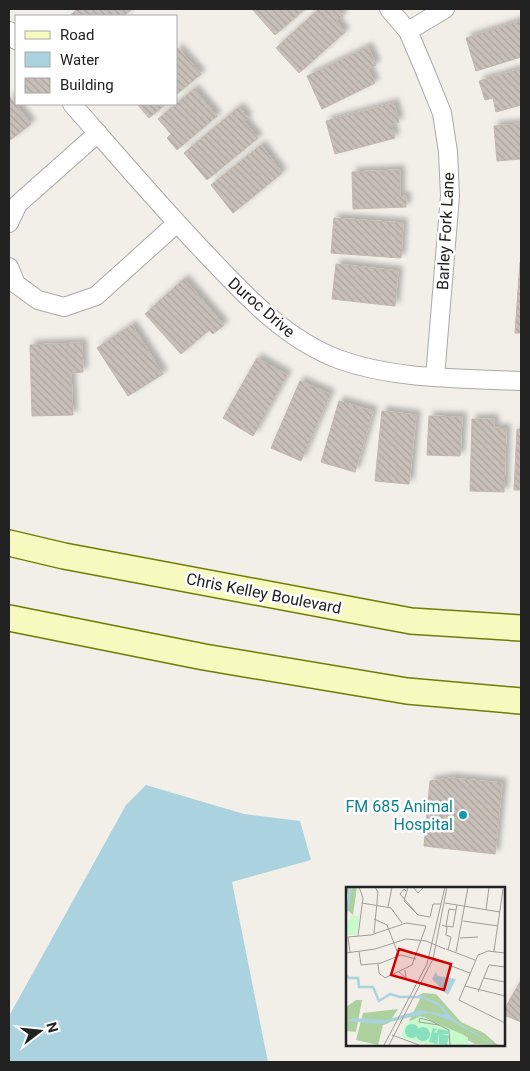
<svg xmlns="http://www.w3.org/2000/svg" width="530" height="1071" font-family="Roboto,sans-serif">
	<style>
		.water { fill: #aad3df }
		.building { fill: url(#building-back-hatch); stroke: #c4b6ab; filter: url(#shadow) }
		.lines { fill: none; stroke-linecap: round; stroke-linejoin: round }
		.minor-casing { stroke: #a9a9a9; stroke-width: 20 }
		.secondary-casing { stroke: #707d05; stroke-width: 28 }
		.minor { stroke: #fff; stroke-width: 18 }
		.secondary { stroke: #f7fabf; stroke-width: 25 }
		.culture-dot { fill: #0f9aa8; stroke: #fff; stroke-width: 2 }
		.labels { text-anchor: middle; stroke-width: 5; stroke-linejoin: round; paint-order: stroke }
		.street-label { font-size: 16px; fill: #222; stroke: #fff }
		.culture-label { font-size: 16px; fill: #0d838f; stroke: #fff; text-anchor: end }
		.inset-river { fill: none; stroke: #aad3df; stroke-width: 2.5 }
		.inset-road { fill: none; stroke: #9f9d99; stroke-width: 1 }
		.view { fill: #d40000; fill-opacity: 0.15; stroke: #d40000; stroke-width: 2.5 }
		.inset-edge { fill: none; stroke: #222; stroke-width: 2.5 }
	</style>
	<defs>
		<pattern id="building-back-hatch" width="6" height="6" patternUnits="userSpaceOnUse" patternTransform="scale(1.25)"><rect width="6" height="6" fill="#c7bfb8"/><path d="M-1 5l2 2M0 0l6 6M5-1l2 2" fill="none" stroke="#aba49e"/></pattern>
		<filter id="shadow"><feDropShadow dx="4.5" dy="-4.5" stdDeviation="2.5" flood-color="#0004"/></filter>
	</defs>
	<rect width="100%" height="100%" fill="#f2efe9"/>
	<!-- water -->
	<polygon class="water" points="146,785 244,814 300,821 311,860 232,882 268,1062 9,1062 9,1016 126,805"/>
	<!-- building -->
	<g class="building">
		<polygon points="78,9 132,9 124,16 69,16"/>
		<polygon points="252,9 305,9 275,35"/>
		<polygon points="319,9 337,9 343,16 336,21 345,32 299,73 276,48"/>
		<polygon points="521,21 521,57 476,71 466,38"/>
		<polygon points="368,47 376,65 368,69 375,83 322,109 307,76"/>
		<polygon points="178,48 201,74 176,95 176,50"/>
		<polygon points="521,69 521,105 496,112 493,98 485,100 479,81"/>
		<polygon points="194,89 217,116 177,150 167,138 171,134 158,119"/>
		<polygon points="9,96 31,124 9,141"/>
		<polygon points="394,103 399,122 391,124 395,138 335,154 326,121"/>
		<polygon points="137,104 166,104 149,118"/>
		<polygon points="239,107 248,118 244,121 258,138 207,180 184,153"/>
		<polygon points="521,124 521,159 497,161 494,126"/>
		<polygon points="261,145 282,173 233,213 211,185"/>
		<polygon points="400,170 400,197 406,196 406,207 353,209 352,172"/>
		<polygon points="334,218 403,223 401,258 331,253"/>
		<polygon points="520,262 521,262 521,333 515,333"/>
		<polygon points="336,264 398,271 395,306 332,299"/>
		<polygon points="184,279 224,325 213,334 209,330 181,354 145,314"/>
		<polygon points="132,325 163,374 128,396 97,348"/>
		<polygon points="82,343 83,372 71,373 73,415 32,416 30,345"/>
		<polygon points="257,358 287,375 253,436 223,418"/>
		<polygon points="300,381 330,394 301,461 271,448"/>
		<polygon points="339,401 373,411 355,472 321,462"/>
		<polygon points="382,411 416,415 409,484 375,481"/>
		<polygon points="429,416 462,417 460,456 427,455"/>
		<polygon points="472,419 494,419 494,428 506,429 504,492 470,491"/>
		<polygon points="517,429 521,429 521,490 514,490"/>
		<polygon points="451,778 502,783 495,854 424,846 430,781"/>
		<polygon points="521,980 521,1022 504,1015 504,1010"/>
	</g>
	<g class="lines">
		<defs>
			<g id="minor">
				<polyline points="389,9 408,31 425,71 442,113 448,152 450,196 435,377"/>
				<polyline points="9,31 16,40"/>
				<polyline points="408,31 445,9"/>
				<path d="M72 104C117 155 161 207 208 256 246 296 285 339 338 359 395 380 461 378 521 381"/>
				<polyline points="9,223 18,204 98,133"/>
				<polyline points="9,267 16,284 38,300 64,307 96,296 177,223"/>
			</g>
			<g id="secondary">
				<polyline points="9,543 64,556 411,621 521,628"/>
				<polyline points="9,618 204,657 407,691 521,701"/>
			</g>
		</defs>
		<!-- minor casing -->
		<use href="#minor" class="minor-casing"/>
		<!-- secondary casing -->
		<use href="#secondary" class="secondary-casing"/>
		<!-- minor -->
		<use href="#minor" class="minor"/>
		<!-- secondary -->
		<use href="#secondary" class="secondary"/>
	</g>
	<!-- markers -->
	<circle class="culture-dot" cx="463" cy="815" r="5"/>
	<g class="labels">
		<!-- street labels -->
		<g class="street-label">
			<text transform="translate(445 231) rotate(-87)" y="6">Barley Fork Lane</text>
			<text transform="translate(262 307) rotate(41)" y="6">Duroc Drive</text>
			<text transform="translate(264 593) rotate(11)" y="6">Chris Kelley Boulevard</text>
		</g>
		<!-- culture labels -->
		<g class="culture-label">
			<text x="453" y="812">FM 685 Animal<tspan x="453" dy="18">Hospital</tspan></text>
		</g>
	</g>
	<!-- overview -->
	<g transform="translate(346 887)">
		<rect width="159" height="159" fill="#f2efe9"/>
		<path d="M0 0H11L7 28 0 22 3 12ZM77 106 90 107 115 135 138 146 152 158 129 157 78 130 63 134 74 112 71 109ZM10 113H16L10 145 0 144V120ZM52 122 43 136 37 138 32 158 10 153 17 126Z" fill="#add19e"/>
		<path d="M7 28 13 30 11 48H0V36ZM74 129 118 148 122 151V158H81L55 150 59 137Z" fill="#c8facc"/>
		<path d="M59 144a7 7 0 1 1 14 0a7 7 0 1 1-14 0ZM70 147a7 7 0 1 1 14 0a7 7 0 1 1-14 0ZM87 141 91 142 88 145 91 146 92 142 103 144 102 147H96L103 149 101 158 93 157V146L91 157 83 155Z" fill="#88e0be"/>
		<path d="M90 85 92 89 110 92 102 108 86 92ZM74 123 99 127 148 158 104 133 83 126 35 137 0 134 7 131 40 133Z" fill="#aad3df"/>
		<path class="inset-river" d="M0 27 5 0M0 88 3 91H12L13 100H27L33 114 44 107 54 110H76L94 118 105 132"/>
		<path class="inset-road" d="M62 0 58 14 72 28 84 30 87 17H95M67 0 72 6 78 0M60 4 58 2 54 7 72 28M16 16 45 21 56 36M99 16 154 25M42 20 46 0M110 23 107 40 100 39 103 22 110 23 111 18M140 23 143 0M28 32 41 38 53 69M117 34 152 39M96 38 101 40 100 48 105 50 102 63M28 46 32 5 29 0M12 49 17 11 13 0M114 51 132 50M100 62 129 73M13 64 15 78 35 76 55 68 70 72M148 64 157 2M4 65 2 50 25 48 60 36 80 39 66 78 39 91 33 86 32 77M110 65 122 0M0 66 29 62 60 52 80 54 99 62M159 66 142 64 132 68 113 113 159 136M105 79 124 86M53 85 60 91 59 83M138 91 159 95M119 99 159 109M132 105 143 78 159 80M93 138 73 135 74 131 85 134 103 143 104 158M46 148 73 158M38 158 81 77 99 0M43 158 87 72 101 0"/>
		<path class="view" d="M53 62 105 77 98 103 45 88Z"/>
		<rect width="159" height="159" class="inset-edge"/>
	</g>
	<!-- border -->
	<rect width="530" height="1071" fill="none" stroke="#222222" stroke-width="20"/>
	<!-- legend -->
	<rect x="15" y="15" width="162" height="90" fill="#ffffff" stroke="#a7a7a7"/>
	<rect x="25" y="31" width="25" height="8" fill="#f7fabf" stroke="#a7a7a7"/>
	<text x="60" y="40" font-size="15" fill="#222222">Road</text>
	<rect x="25" y="52" width="25" height="15" fill="#aad3df" stroke="#a7a7a7"/>
	<text x="60" y="65" font-size="15" fill="#222222">Water</text>
	<rect x="25" y="78" width="25" height="15" fill="url(#building-back-hatch)" stroke="#a7a7a7"/>
	<text x="60" y="90" font-size="15" fill="#222222">Building</text>
	<!-- north arrow -->
	<g transform="translate(40 1031) rotate(74)" stroke="#ffffff" stroke-width="4" paint-order="stroke">
	<path d="M0-4L9 19L0 12L-9 19Z" fill="#222222"/>
	<text y="-8" font-size="14" font-weight="bold" text-anchor="middle" fill="#222222">N</text>
	</g>
</svg>
